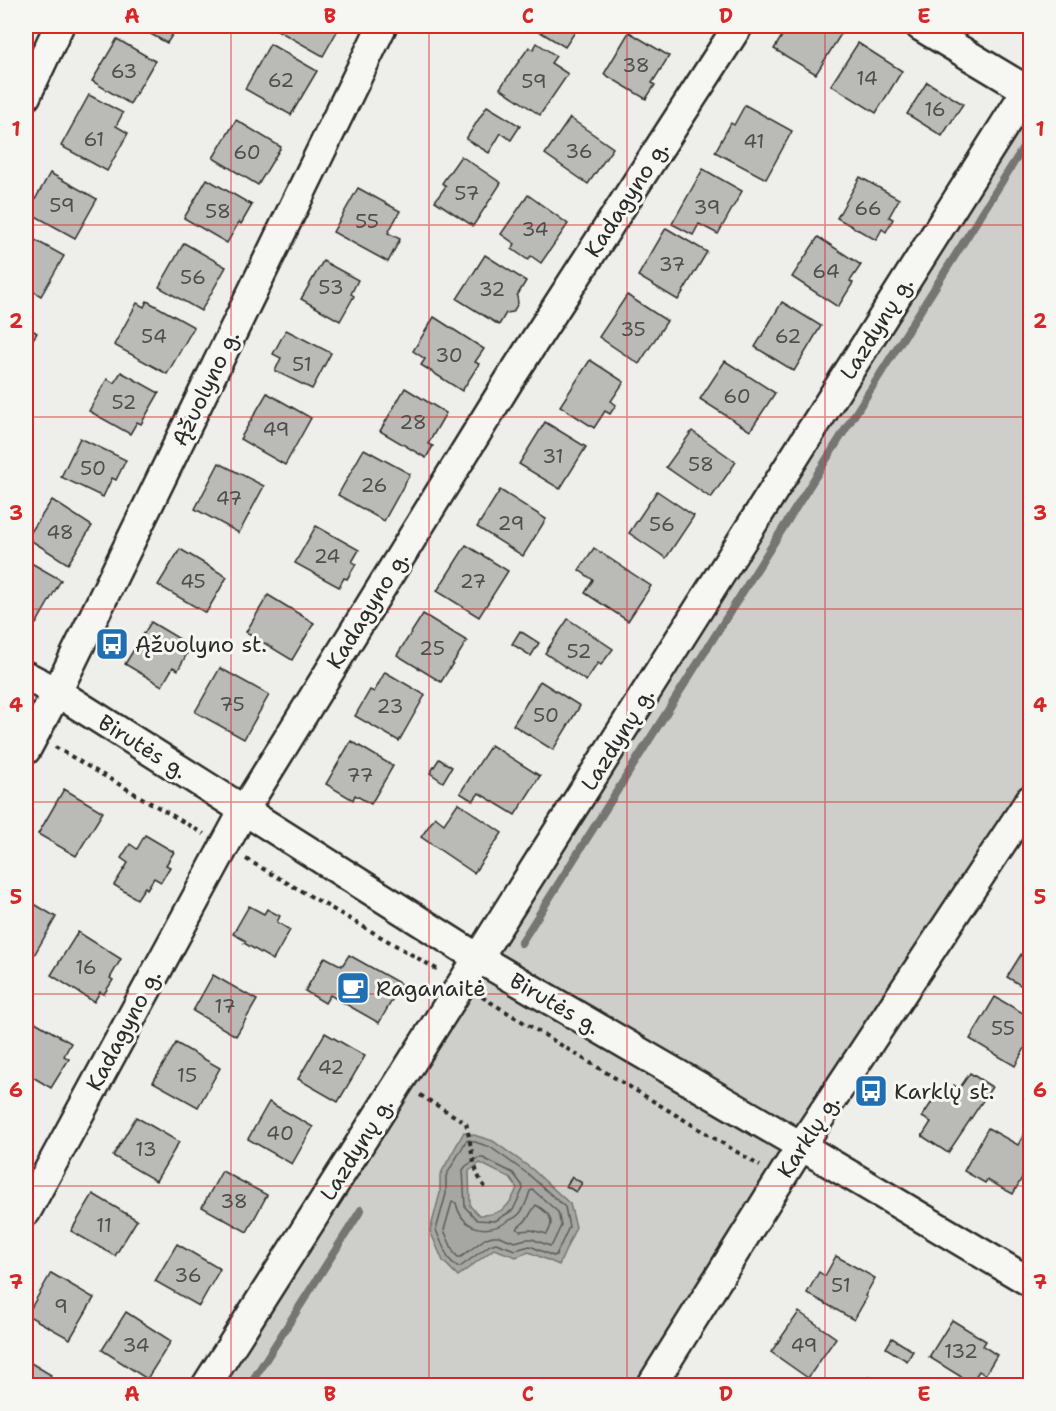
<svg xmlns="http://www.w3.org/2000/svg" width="1056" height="1411" font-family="'Shantell Sans',sans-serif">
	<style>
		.green { fill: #cececa; stroke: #7c7c7a; stroke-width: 1.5 }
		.water { fill: #a6a6a3; stroke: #757573; stroke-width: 1.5; fill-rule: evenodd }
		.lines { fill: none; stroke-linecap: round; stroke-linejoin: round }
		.shore { stroke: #5c5c5b; stroke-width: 1.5 }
		.stream { stroke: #757573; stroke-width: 8 }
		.building { fill: #babab7; stroke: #2b2b2b; stroke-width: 1.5 }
		.minor-casing { stroke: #2b2b2b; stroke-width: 33 }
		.path { stroke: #2b2b2b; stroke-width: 4; stroke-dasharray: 4.5 4.5; stroke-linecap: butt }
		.minor { stroke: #f6f6f2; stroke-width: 28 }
		.grid { fill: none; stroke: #d62828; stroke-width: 1.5; stroke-opacity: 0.55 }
		.labels { text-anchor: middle; stroke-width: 6; stroke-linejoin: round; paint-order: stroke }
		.number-label { font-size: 20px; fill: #4f4f4e }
		.street-label { font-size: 22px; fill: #2b2b2b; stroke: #f6f6f2 }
		.poi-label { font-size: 22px; fill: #2b2b2b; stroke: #f6f6f2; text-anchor: start }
		.neatline { fill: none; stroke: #d62828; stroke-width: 2 }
		.grid-label { font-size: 20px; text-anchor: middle; font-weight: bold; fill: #d62828 }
	</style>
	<rect width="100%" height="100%" fill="#eeeeea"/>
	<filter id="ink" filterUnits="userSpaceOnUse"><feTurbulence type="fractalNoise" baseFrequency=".0167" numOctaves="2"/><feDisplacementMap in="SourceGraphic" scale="12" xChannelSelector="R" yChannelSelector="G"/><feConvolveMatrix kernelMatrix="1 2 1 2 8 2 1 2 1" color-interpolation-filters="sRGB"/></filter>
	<g filter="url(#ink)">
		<!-- green -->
		<polygon class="green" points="1030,78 1030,800 651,1385 206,1386"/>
		<!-- water -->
		<path class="water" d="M464 1132 493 1141 532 1169 570 1204 576 1227 559 1265 529 1252 516 1257 494 1249 458 1276 443 1261 430 1231 440 1193V1175ZM480 1163 510 1178 517 1188C509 1208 501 1215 479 1215L470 1206 469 1171Z"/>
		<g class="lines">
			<!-- shore -->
			<g class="shore">
				<polygon points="469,1140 490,1147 528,1174 565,1207 569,1227 556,1255 553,1256 530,1246 515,1250 496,1243 490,1245 460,1267 457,1267 448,1258 436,1230 446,1194 446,1176 466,1141"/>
				<polygon points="478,1158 483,1158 513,1173 522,1185 523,1189 513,1210 495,1221 477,1220 465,1207 463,1170 466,1166"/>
				<path d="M533 1190 558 1212 561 1226 552 1245 550 1246 532 1239H526L515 1242 499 1236H493L486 1238 461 1257H458L454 1253 444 1230 452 1202 456 1203C462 1230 487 1235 508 1221 512 1219 517 1217 520 1213 525 1207 528 1198 530 1191Z"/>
				<path d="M536 1205C549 1213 556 1220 547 1234L531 1230 520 1231 517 1229C520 1224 523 1224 526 1220 531 1215 532 1209 536 1205Z"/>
			</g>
			<!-- stream -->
			<g class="stream">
				<polyline points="521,943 1030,137"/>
				<polyline points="249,1386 361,1210"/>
			</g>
		</g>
		<!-- building -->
		<g class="building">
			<polygon points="136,26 178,26 167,43"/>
			<polygon points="279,26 340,26 323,56 277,30"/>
			<polygon points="540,26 579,26 565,47 537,30"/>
			<polygon points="788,26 828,26 841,34 816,74 774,49"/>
			<polygon points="629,32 669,56 652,83 655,85 646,99 604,74"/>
			<polygon points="117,39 155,61 130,104 92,81"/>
			<polygon points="537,43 556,56 551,63 568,74 540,115 500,88 529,47 533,50"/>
			<polygon points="858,43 902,71 876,113 831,85"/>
			<polygon points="270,44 317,71 291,115 245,89"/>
			<polygon points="927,82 963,104 942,136 907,114"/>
			<polygon points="89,95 123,113 116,126 128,133 107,171 61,146"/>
			<polygon points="745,105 792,131 766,179 715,152 731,123 734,125"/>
			<polygon points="487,106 520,126 511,140 501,133 489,153 466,139"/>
			<polygon points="570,118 613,148 588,184 545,154"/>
			<polygon points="236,120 281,147 258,185 213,158"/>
			<polygon points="461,156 501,183 473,226 435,201 446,186 442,183"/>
			<polygon points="703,169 742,191 718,234 699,224 693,235 672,224"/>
			<polygon points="50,173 97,199 75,238 28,212"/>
			<polygon points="860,177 899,199 889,217 893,219 886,232 882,229 876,240 837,218"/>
			<polygon points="207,179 252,205 241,224 239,222 227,243 184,218"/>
			<polygon points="358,188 400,211 388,233 400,239 388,262 333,232"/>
			<polygon points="528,195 568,224 541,263 531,256 528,260 512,249 515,244 501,234"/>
			<polygon points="666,228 707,252 678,300 638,276"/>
			<polygon points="26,235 64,256 41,296 26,287"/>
			<polygon points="818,237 861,265 850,281 853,283 838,307 792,277"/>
			<polygon points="184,243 226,267 201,311 159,287"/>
			<polygon points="485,255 526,281 517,296 518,303 513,312 506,313 499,325 457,299"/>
			<polygon points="323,261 358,280 351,294 354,296 340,321 301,299"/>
			<polygon points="627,295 667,321 639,364 599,337"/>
			<polygon points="147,301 194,327 167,374 114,345 137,303 144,307"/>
			<polygon points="782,302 821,326 794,371 755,347"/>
			<polygon points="434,317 484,349 475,362 479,364 462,391 421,365 425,359 413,351"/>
			<polygon points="26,326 37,333 26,350"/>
			<polygon points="286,330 331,353 312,389 275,371 281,358 273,354"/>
			<polygon points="590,360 624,382 611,401 616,405 610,414 605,411 594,428 560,406"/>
			<polygon points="725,361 775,393 750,431 700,399"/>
			<polygon points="121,372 159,393 141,424 137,422 130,434 89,411 107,379 114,383"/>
			<polygon points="405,388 446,413 428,444 433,446 426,458 380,431"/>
			<polygon points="267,393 311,418 285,465 240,439"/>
			<polygon points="545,422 586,447 560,489 519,464"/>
			<polygon points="692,431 736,462 711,498 666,467"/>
			<polygon points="80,438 126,460 116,480 112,478 103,497 61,477"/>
			<polygon points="364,449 410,474 384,521 338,495"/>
			<polygon points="219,463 264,486 239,533 195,509"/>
			<polygon points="500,490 546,519 523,556 477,527"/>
			<polygon points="657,491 694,516 666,558 629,533"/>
			<polygon points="52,500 92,526 68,564 27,538"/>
			<polygon points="316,526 359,550 352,562 356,564 347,579 344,578 339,587 295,563"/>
			<polygon points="466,545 508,571 479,617 437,591"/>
			<polygon points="594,548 651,586 628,621 585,593 593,580 579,570"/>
			<polygon points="180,549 227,577 206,613 158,585"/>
			<polygon points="26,560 61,580 36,624 26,618"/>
			<polygon points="268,595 314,623 292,660 246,632"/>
			<polygon points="423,614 467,641 441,682 397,655"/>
			<polygon points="568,619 613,649 601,665 598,663 586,681 545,653"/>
			<polygon points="151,622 183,641 180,647 188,652 178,670 173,667 162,686 125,664"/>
			<polygon points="520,631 539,643 531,656 512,644"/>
			<polygon points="220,668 269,695 244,739 195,712"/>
			<polygon points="385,672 425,695 399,741 355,716 370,690 374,692"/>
			<polygon points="540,681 580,706 553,750 513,725"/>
			<polygon points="351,741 393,766 371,804 355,795 353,800 326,784"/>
			<polygon points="491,745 540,776 515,815 479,793 473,801 460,793"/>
			<polygon points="439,759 452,767 443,782 430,773"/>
			<polygon points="64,789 103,812 76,856 38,834"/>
			<polygon points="458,803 502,833 474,873 421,837 435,817 444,824"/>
			<polygon points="145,835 174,852 166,865 170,867 161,882 154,878 147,889 145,887 137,899 114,885 128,863 121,858 130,844 137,849"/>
			<polygon points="26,899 56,917 33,957 28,954 26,958"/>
			<polygon points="249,906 264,914 267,909 280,916 277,922 290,930 273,960 244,943 246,941 233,934"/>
			<polygon points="78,932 121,959 110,978 113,980 104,994 100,992 94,1002 51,975"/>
			<polygon points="1030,940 1030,991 1007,977"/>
			<polygon points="349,955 401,984 379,1023 330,995 325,1003 305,991 325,957 342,966"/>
			<polygon points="213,975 257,1000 236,1036 193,1011"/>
			<polygon points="995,997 1030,1017 1030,1039 1015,1066 970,1039"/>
			<polygon points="30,1019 71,1043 64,1056 69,1059 51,1088 26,1073 26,1026"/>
			<polygon points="325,1033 365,1056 338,1102 298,1079"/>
			<polygon points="176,1043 220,1068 198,1107 153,1082"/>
			<polygon points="970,1073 992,1087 948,1153 922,1136 931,1122 922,1117 937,1094 945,1099 954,1085 959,1089"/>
			<polygon points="269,1102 313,1127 292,1164 248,1139"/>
			<polygon points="136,1117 179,1142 156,1181 113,1156"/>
			<polygon points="1030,1123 1030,1163 1013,1194 987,1180 985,1183 964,1171 988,1128 1018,1145"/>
			<polygon points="222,1171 267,1195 247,1232 202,1207"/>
			<polygon points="572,1177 582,1183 576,1192 566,1186"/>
			<polygon points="93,1194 137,1220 115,1256 71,1231"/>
			<polygon points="177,1244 220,1269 199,1306 155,1281"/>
			<polygon points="836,1256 875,1278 865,1296 867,1297 854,1320 807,1293 819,1272 825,1276"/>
			<polygon points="51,1273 94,1298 70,1339 27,1315"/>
			<polygon points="126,1312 171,1341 147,1379 102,1350"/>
			<polygon points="799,1312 836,1338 808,1378 771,1352"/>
			<polygon points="952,1320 986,1341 983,1346 997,1355 985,1375 979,1371 971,1383 929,1357"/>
			<polygon points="892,1338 913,1351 907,1361 886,1348"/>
			<polygon points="26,1360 51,1375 44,1386 26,1386"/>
			<polygon points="869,1376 880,1383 878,1386 863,1386"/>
		</g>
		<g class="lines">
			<defs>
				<g id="minor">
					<polyline points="920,26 1030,92"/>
					<polyline points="26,96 59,26"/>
					<polyline points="26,676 57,692 478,958 801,1146 1030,1282"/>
					<polyline points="26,750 57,692 382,26"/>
					<polyline points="26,1212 244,810 510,379 738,26"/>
					<polyline points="206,1386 478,958 1026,91"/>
					<polyline points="651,1386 801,1146 1030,800"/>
				</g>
			</defs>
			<!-- minor casing -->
			<use href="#minor" class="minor-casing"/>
			<!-- path -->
			<g class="path">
				<polyline points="55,747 204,834"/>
				<polyline points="246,859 440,971"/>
				<polyline points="482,997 760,1166"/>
				<path d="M420 1095 466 1123C471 1141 473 1177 487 1189"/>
			</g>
			<!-- minor -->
			<use href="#minor" class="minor"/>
		</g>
	</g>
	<!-- grid -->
	<path class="grid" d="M231 26V1386M429 26V1386M627 26V1386M825 26V1386M26 225H1030M26 417H1030M26 609H1030M26 802H1030M26 994H1030M26 1186H1030"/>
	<!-- icons -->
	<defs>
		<symbol id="bus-square" viewBox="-11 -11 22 22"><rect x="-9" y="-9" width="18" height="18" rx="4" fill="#1f6fb2" stroke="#f6f6f2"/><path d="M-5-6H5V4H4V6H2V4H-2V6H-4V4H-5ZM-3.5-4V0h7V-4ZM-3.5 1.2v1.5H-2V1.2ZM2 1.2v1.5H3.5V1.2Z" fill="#fff"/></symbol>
		<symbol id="cafe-square" viewBox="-11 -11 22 22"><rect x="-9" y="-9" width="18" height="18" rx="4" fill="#1f6fb2" stroke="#f6f6f2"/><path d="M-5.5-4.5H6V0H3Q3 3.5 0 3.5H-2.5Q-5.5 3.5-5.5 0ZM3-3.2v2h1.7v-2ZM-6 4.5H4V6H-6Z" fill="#fff"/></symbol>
	</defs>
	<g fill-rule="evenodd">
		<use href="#bus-square" x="93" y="625" width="38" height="38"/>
		<use href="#cafe-square" x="334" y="969" width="38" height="38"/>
		<use href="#bus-square" x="852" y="1072" width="38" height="38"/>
	</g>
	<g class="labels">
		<!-- number labels -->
		<g class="number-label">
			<text x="636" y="72">38</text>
			<text x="124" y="78">63</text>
			<text x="867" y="85">14</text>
			<text x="281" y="87">62</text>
			<text x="534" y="88">59</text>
			<text x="935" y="116">16</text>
			<text x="94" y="146">61</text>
			<text x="754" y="148">41</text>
			<text x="579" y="158">36</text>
			<text x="247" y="159">60</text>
			<text x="467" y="200">57</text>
			<text x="62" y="212">59</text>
			<text x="707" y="214">39</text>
			<text x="868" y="215">66</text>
			<text x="218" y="218">58</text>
			<text x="367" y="228">55</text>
			<text x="535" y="236">34</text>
			<text x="672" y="271">37</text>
			<text x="826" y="278">64</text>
			<text x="193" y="284">56</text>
			<text x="331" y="294">53</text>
			<text x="492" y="296">32</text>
			<text x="633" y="336">35</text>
			<text x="154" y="343">54</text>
			<text x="788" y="343">62</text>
			<text x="449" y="362">30</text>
			<text x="302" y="371">51</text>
			<text x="737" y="403">60</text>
			<text x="124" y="409">52</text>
			<text x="413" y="429">28</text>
			<text x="276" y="436">49</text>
			<text x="553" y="463">31</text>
			<text x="701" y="471">58</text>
			<text x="93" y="475">50</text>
			<text x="374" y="492">26</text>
			<text x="229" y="505">47</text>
			<text x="511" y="530">29</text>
			<text x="662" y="531">56</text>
			<text x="60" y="539">48</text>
			<text x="327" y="563">24</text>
			<text x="193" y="588">45</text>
			<text x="473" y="588">27</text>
			<text x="432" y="655">25</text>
			<text x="579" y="658">52</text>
			<text x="232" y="711">75</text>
			<text x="390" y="713">23</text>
			<text x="546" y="722">50</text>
			<text x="360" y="782">77</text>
			<text x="86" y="974">16</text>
			<text x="225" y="1013">17</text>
			<text x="1003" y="1035">55</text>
			<text x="331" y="1074">42</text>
			<text x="187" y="1082">15</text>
			<text x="280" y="1140">40</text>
			<text x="146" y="1156">13</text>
			<text x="234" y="1208">38</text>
			<text x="104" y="1232">11</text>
			<text x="188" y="1282">36</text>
			<text x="841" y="1292">51</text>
			<text x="61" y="1313">9</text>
			<text x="136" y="1352">34</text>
			<text x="804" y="1352">49</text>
			<text x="961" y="1358">132</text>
		</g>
		<!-- street labels -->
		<g class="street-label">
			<text transform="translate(626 199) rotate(-57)" y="8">Kadagyno g.</text>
			<text transform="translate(876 328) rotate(-58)" y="8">Lazdynų g.</text>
			<text transform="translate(205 388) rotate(-64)" y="8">Ąžuolyno g.</text>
			<text transform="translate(367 610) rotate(-58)" y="8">Kadagyno g.</text>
			<text transform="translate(617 739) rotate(-58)" y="8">Lazdynų g.</text>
			<text transform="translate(143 746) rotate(32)" y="8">Birutės g.</text>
			<text transform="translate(555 1003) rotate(30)" y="8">Birutės g.</text>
			<text transform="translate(123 1030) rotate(-62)" y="8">Kadagyno g.</text>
			<text transform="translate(808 1136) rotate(-57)" y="8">Karklų g.</text>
			<text transform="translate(356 1149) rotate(-58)" y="8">Lazdynų g.</text>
		</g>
		<!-- poi labels -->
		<g class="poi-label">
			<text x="135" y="652">Ąžuolyno st.</text>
			<text x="376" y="996">Raganaitė</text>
			<text x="894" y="1099">Karklų st.</text>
		</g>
	</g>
	<!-- margin -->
	<rect width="1056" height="1411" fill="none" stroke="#f6f6f2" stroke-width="66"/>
	<rect x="33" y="33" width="990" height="1345" class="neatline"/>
	<g class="grid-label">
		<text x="132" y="23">A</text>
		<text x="330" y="23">B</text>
		<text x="528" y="23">C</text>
		<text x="726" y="23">D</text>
		<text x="924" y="23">E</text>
		<text x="16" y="136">1</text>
		<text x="1040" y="136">1</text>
		<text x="16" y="328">2</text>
		<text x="1040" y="328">2</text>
		<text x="16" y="520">3</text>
		<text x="1040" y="520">3</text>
		<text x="16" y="712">4</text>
		<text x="1040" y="712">4</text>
		<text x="16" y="904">5</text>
		<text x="1040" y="904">5</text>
		<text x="16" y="1097">6</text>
		<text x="1040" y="1097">6</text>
		<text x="16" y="1289">7</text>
		<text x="1040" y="1289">7</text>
		<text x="132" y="1401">A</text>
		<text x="330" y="1401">B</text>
		<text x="528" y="1401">C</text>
		<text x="726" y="1401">D</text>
		<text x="924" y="1401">E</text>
	</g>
</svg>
